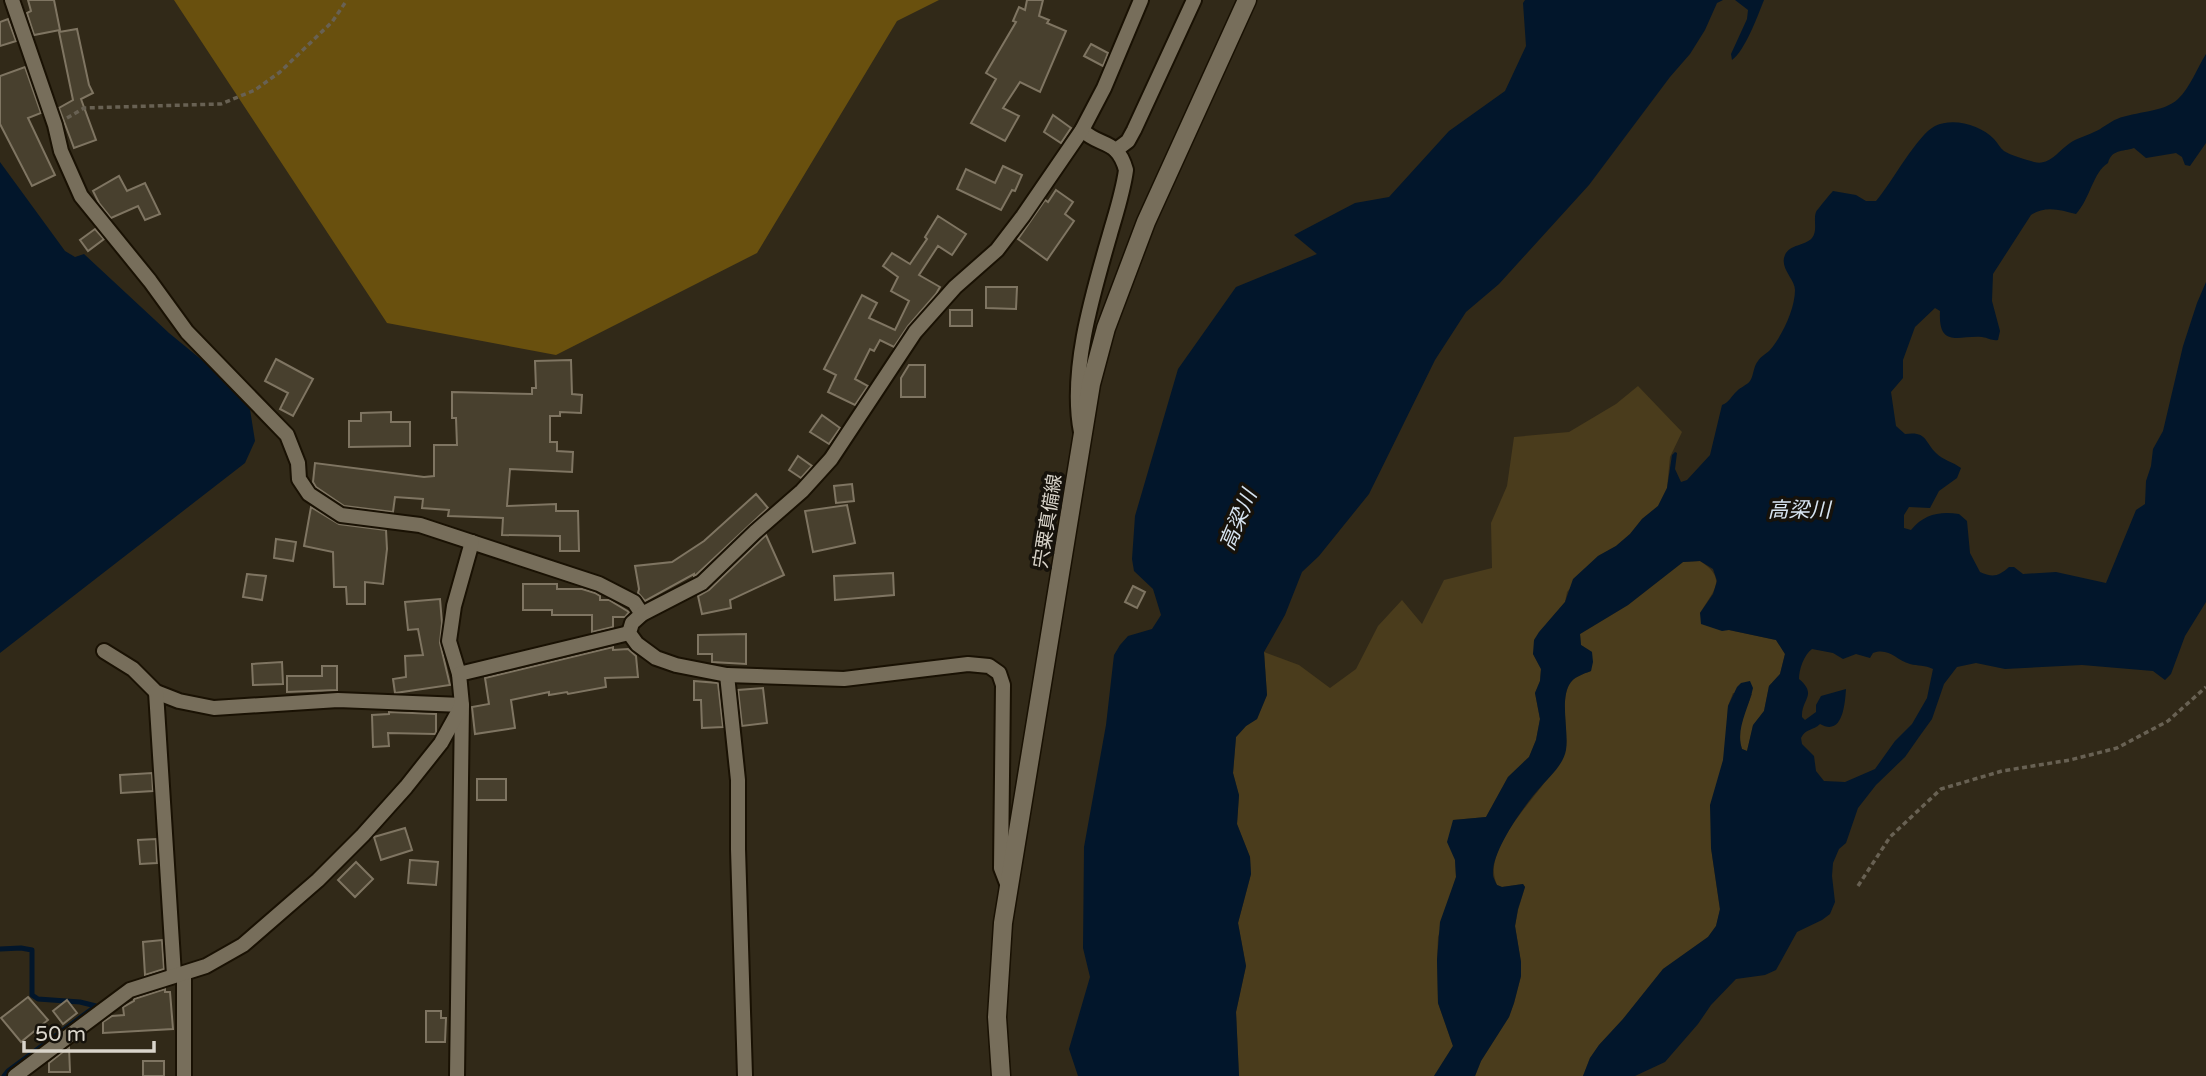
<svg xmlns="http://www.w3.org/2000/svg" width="2206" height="1076" font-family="'Varela Round','Noto Sans JP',sans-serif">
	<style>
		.green { fill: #4a3c1c }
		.forest { fill: #69500e }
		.water { fill: #02162b; fill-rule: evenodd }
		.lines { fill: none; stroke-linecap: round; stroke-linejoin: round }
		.stream { stroke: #02162b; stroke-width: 5 }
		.building { fill: #48402e; stroke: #7f7562; stroke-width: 2 }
		.street-casing { stroke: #191103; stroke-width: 18 }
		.secondary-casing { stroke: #191103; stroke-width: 21 }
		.path { stroke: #686153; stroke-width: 3.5; stroke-dasharray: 5 3.5; stroke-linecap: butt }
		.street { stroke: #776e5b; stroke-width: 14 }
		.secondary { stroke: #776e5b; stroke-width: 18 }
		.labels { text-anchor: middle; stroke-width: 7; stroke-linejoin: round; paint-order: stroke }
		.street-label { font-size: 19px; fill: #dad5cb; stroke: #16120b }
		.water-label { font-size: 21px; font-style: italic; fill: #d7e4f1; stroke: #16120b }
	</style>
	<rect width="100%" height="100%" fill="#312918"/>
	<!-- green -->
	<g class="green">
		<polygon points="1638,386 1682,432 1670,457 1667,488 1658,506 1642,519 1630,534 1616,546 1598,556 1567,592 1565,602 1548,622 1533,654 1541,669 1540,681 1535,693 1540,719 1536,740 1529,757 1508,777 1486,817 1453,820 1456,877 1438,937 1437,960 1438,1003 1453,1046 1434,1076 1239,1076 1236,1012 1246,966 1238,923 1251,874 1250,857 1237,824 1239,796 1233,773 1236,737 1246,726 1257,719 1267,695 1264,652 1299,665 1330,688 1356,669 1378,626 1402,600 1422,624 1444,580 1492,568 1491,523 1507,486 1514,437 1569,432 1616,404"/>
		<path d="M1700 561C1728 579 1714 590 1700 613L1729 630 1776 640 1785 654 1780 674 1769 686 1764 711 1753 726 1747 751 1742 749C1736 731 1745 711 1752 694L1733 693 1728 706 1726 745 1711 830V848L1720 910 1716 926 1708 937 1663 969 1623 1019 1599 1045 1590 1058 1583 1076H1475L1481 1061 1509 1017 1514 1003 1521 976V962L1515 926 1518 910 1525 887 1523 884 1502 887 1497 885C1478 844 1552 786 1565 750 1567 745 1566 739 1566 734 1566 720 1562 698 1569 685 1573 677 1583 674 1591 671L1592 652 1581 645 1580 634 1628 605 1683 562Z"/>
	</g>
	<!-- forest -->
	<polygon class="forest" points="174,0 939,0 897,21 757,253 556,355 387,323"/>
	<!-- water -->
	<g class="water">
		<polygon points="1525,0 1723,0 1717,3 1705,30 1690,54 1670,77 1589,185 1499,284 1466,312 1435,360 1369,494 1319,556 1302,572 1285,615 1264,652 1267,695 1257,719 1246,726 1236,737 1233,773 1239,795 1237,824 1250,857 1251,874 1238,923 1246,966 1236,1012 1239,1076 1078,1076 1069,1049 1090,977 1083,948 1084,847 1106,725 1114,655 1120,645 1128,636 1152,629 1161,615 1153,589 1134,571 1132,559 1135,516 1178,369 1236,287 1317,254 1294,235 1355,203 1389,197 1449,131 1505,91 1526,46 1523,3"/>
		<path d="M1735 0H1764C1758 15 1745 51 1732 60L1731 54 1747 19 1748 10Z"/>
		<path d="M2206 54V143L2190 166 2185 165 2182 157 2176 153 2146 158 2134 148C2122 152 2112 149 2108 163 2093 172 2090 199 2076 214 2061 210 2045 205 2031 215L1993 274 1992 301 2000 331 1998 340C1992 341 1989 338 1982 337 1959 335 1938 349 1940 311L1935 308 1915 327 1903 360V378L1891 392 1896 426 1905 434C1927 431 1924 441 1936 453 1943 460 1953 462 1961 468L1957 478 1939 491 1930 508 1909 507 1904 515V528L1911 530C1924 514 1940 511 1959 514L1967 521 1970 553 1980 572C1993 578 1999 576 2009 567H2014L2023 574 2056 572 2106 583 2136 510 2145 504 2146 481 2151 466 2153 449 2163 431 2183 346 2197 303 2206 282V602L2185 636 2171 674 2165 680 2153 671 2082 665 2005 669 1976 663 1957 667 1944 684 1932 719 1919 737 1905 757 1876 785 1858 808 1846 843 1839 849 1833 863 1832 876 1835 902 1830 914 1822 920 1797 932 1776 970 1765 975 1736 979 1711 1005 1698 1024 1665 1062 1635 1076H1583L1590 1058 1599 1045 1623 1019 1663 969 1708 937 1716 926 1720 909 1711 848 1710 805 1723 760 1728 706 1737 687 1741 683 1750 681 1753 688C1749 708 1735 729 1742 749L1747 751 1753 725 1764 711 1769 686 1780 674 1785 654 1776 640 1729 630 1722 631 1701 624 1700 613 1713 594 1717 581 1713 569 1700 561 1683 562 1628 605 1580 634 1581 645 1592 652 1593 662 1591 671C1583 674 1573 677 1569 685 1560 702 1569 732 1566 750 1563 766 1548 778 1538 790 1523 807 1491 852 1493 875 1493 877 1496 883 1497 885L1502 887 1523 884 1525 887 1518 909 1515 926 1521 962V976L1514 1003 1509 1017 1481 1061 1475 1076H1434L1453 1046 1438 1003 1437 960 1440 922 1456 877 1455 860 1447 842 1453 820 1486 817 1508 777 1529 757 1536 740 1540 719 1535 693 1540 681 1541 669 1533 654 1534 640 1539 632 1565 602 1573 579 1598 556 1616 546 1630 534 1642 519 1658 506 1667 488 1672 455 1675 452 1677 453 1675 469 1681 482 1687 480 1710 455 1722 405C1730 402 1731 396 1737 391 1741 387 1747 385 1750 381 1754 375 1753 367 1758 361 1761 356 1766 354 1770 350 1782 336 1795 309 1795 290 1795 279 1779 268 1785 255 1790 244 1805 246 1812 238 1818 230 1813 220 1816 212 1817 210 1831 193 1833 191L1856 195 1866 201H1876C1891 184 1917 135 1935 126 1953 117 1981 125 1994 139 1998 143 2000 148 2004 151 2010 155 2027 160 2034 162 2050 166 2058 151 2070 143 2077 138 2086 136 2094 132 2102 129 2109 122 2117 119 2136 111 2163 113 2178 99 2190 88 2197 68 2206 54ZM1812 649 1833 653 1843 659 1856 654 1870 658 1873 653C1889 647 1896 660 1910 664 1918 666 1925 665 1933 669L1927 698 1912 724 1895 741 1875 769 1845 782 1824 781 1816 771 1814 756 1802 744 1801 738C1806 728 1813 731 1820 724 1843 737 1845 703 1846 689L1821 696 1816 705V712L1805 720 1802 717C1801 699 1818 695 1799 679 1799 669 1804 655 1812 649Z"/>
		<polygon points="0,162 65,251 75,257 84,254 169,333 219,374 249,403 255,441 245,463 0,653"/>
	</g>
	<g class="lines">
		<!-- stream -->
		<polyline class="stream" points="0,949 21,948 32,950 32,995 38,999 80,1002 96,1006 8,1071 4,1076"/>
	</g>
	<!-- building -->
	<g class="building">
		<polygon points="28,0 54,0 60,30 34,35 27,13 31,11"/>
		<polygon points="1027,0 1043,0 1039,16 1049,20 1047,23 1066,31 1040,92 1020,82 1003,108 1019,116 1005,141 971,123 996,79 986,73 1016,22 1013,21 1019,7 1025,10"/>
		<polygon points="8,19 16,41 0,46 0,22"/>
		<polygon points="77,29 89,85 93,93 81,99 96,140 74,148 59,108 73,100 59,32"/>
		<polygon points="1091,44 1108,53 1103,66 1084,56"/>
		<polygon points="25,67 41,113 28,118 55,175 32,186 0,124 0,76"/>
		<polygon points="1053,115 1071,128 1061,143 1044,132"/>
		<polygon points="1003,166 1022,175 1015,191 1012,190 1001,210 957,189 966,169 995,183"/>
		<polygon points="119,176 127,191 145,183 160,214 145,220 138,206 111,218 99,203 93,191"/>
		<polygon points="1056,190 1073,202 1065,214 1074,221 1047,260 1018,239 1045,200 1048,202"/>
		<polygon points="938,216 966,234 952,255 938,246 919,275 940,287 936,294 908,326 894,347 880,340 874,351 870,349 855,379 868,386 855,405 828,392 836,375 824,369 862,295 877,303 869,318 895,330 909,301 891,291 898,277 883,266 892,253 910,264 927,239 925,237"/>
		<polygon points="95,229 104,239 88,251 80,240"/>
		<polygon points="986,287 1017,287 1016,309 986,308"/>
		<rect x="950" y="310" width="22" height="16"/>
		<polygon points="276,359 313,379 293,416 280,409 288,393 265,381"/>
		<polygon points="571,360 572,394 582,395 581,413 560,412 560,416 550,416 550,442 557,442 557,451 573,452 572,472 510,469 507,506 556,504 556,511 578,511 579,551 560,551 560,536 502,535 503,518 448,516 449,510 422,508 423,499 395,497 393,512 344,506 316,487 313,482 315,463 424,477 434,476 434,445 457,445 456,418 452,418 452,392 532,394 532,388 536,388 535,361"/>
		<polygon points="909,365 925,365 925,397 901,397 901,378"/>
		<polygon points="391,412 391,422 410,422 410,446 349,447 349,421 361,421 361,413"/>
		<polygon points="822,415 840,428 829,444 810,432"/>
		<polygon points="798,456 812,466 801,478 789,470"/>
		<polygon points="852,484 854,501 836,503 834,486"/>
		<polygon points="756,494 768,508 696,575 694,576 694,574 645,601 638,593 639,589 635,566 672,562 704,541"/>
		<polygon points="847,505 855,543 813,552 805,511"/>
		<polygon points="311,507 339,524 386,530 387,549 383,584 365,582 365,604 347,604 346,587 334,587 333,552 304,546"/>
		<polygon points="766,535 784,575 730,600 731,608 702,614 698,596 709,590"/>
		<polygon points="276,539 296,542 293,561 274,558"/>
		<polygon points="893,573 894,595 835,600 834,576"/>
		<polygon points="247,574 266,576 262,600 243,597"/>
		<polygon points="523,584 557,584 557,589 582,589 595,593 600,596 600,600 609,600 629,612 625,617 613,617 613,627 592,632 592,615 552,615 552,610 523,610"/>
		<polygon points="1133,586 1145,592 1137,608 1125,602"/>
		<polygon points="440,599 442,623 440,643 450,685 395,693 393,679 406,677 405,656 423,655 418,629 408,630 405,602"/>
		<polygon points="746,634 746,664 712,662 712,654 698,654 698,635"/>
		<polygon points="613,647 613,650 628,649 636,656 638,677 605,678 606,687 568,694 567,692 549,695 549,692 511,700 515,728 475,734 472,707 489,704 485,678"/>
		<polygon points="282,662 283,684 253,685 252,664"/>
		<polygon points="322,666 337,666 337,690 287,692 287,676 322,676"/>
		<polygon points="694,681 718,683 723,727 702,728 701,700 694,700"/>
		<polygon points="763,688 767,723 742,726 738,690"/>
		<polygon points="389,712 436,714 436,732 435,734 388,733 389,746 373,747 372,715 389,714"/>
		<polygon points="152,773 153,791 121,793 120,775"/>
		<rect x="477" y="779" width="29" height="21"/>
		<polygon points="405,828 412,850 381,860 374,837"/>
		<polygon points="156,839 157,863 140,864 138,840"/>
		<polygon points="410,860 438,862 436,885 408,883"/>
		<polygon points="356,862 373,879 355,897 338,880"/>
		<polygon points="162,940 164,969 145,975 143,942"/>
		<polygon points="165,989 165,992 170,992 173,1029 103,1033 103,1022 112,1016 124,1015 123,1007 134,1001 134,999"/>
		<polygon points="28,997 48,1020 21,1042 1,1018"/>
		<polygon points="67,1000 77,1013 63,1024 53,1011"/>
		<polygon points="426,1011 441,1011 441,1018 446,1018 445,1042 426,1042"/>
		<polygon points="69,1047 70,1072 49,1072 49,1063"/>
		<rect x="143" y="1061" width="21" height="15"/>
	</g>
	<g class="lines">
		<defs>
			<g id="street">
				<polyline points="12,0 55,125 61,151 81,196 150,281 187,332 287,435 298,463 299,479 309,494 341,515 420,525 599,584 634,602 642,614"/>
				<polyline points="1116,150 1128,141 1134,130 1194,0"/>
				<path d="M1081 432C1069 371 1093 293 1110 234 1116 213 1123 192 1126 170 1117 138 1101 148 1082 130"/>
				<polyline points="104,651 133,669 156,692 179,701 214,708 338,700 462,705 457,1076"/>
				<polyline points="459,674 449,641 454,606 472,542"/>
				<polyline points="727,675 738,780 738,849 745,1076"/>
				<polyline points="156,692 174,975"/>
				<polyline points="1008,886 1001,868 1003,685 999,673 989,666 968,664 844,679 727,675 676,665 656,658 637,644 629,633 632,623 642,614 702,583 755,532 802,491 831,459 915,332 955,287 997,250 1023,216 1082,130 1104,88 1141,0"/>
				<polyline points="184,974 184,1076"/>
				<polyline points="15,1076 130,990 206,966 243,945 318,880 363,835 406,787 441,743 462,705 459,674 629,633"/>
			</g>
			<polyline id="secondary" points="1001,1076 997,1017 1003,923 1091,384 1106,328 1146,222 1247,0"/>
		</defs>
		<!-- street casing -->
		<use href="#street" class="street-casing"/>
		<!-- secondary casing -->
		<use href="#secondary" class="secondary-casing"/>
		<!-- path -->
		<g class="path">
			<polyline points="67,118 84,108 221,104 255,90 280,72 332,22 347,0"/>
			<polyline points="1858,886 1890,837 1941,789 2002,771 2070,760 2117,748 2168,721 2206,687"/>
		</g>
		<!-- street -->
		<use href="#street" class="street"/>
		<!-- secondary -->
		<use href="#secondary" class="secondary"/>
	</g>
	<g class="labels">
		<!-- street labels -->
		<g class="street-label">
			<text transform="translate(1047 521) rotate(-81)" y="7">宍粟真備線</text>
		</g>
		<!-- water labels -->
		<g class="water-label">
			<text x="1799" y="517">高梁川</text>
			<text transform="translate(1238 520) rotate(-67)" y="7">高梁川</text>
		</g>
	</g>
	<!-- scale -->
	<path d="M24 1041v10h130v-10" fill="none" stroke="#dad5cb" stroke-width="3.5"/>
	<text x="35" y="1041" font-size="21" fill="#dad5cb" stroke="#16120b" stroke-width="5" paint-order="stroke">50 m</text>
</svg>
